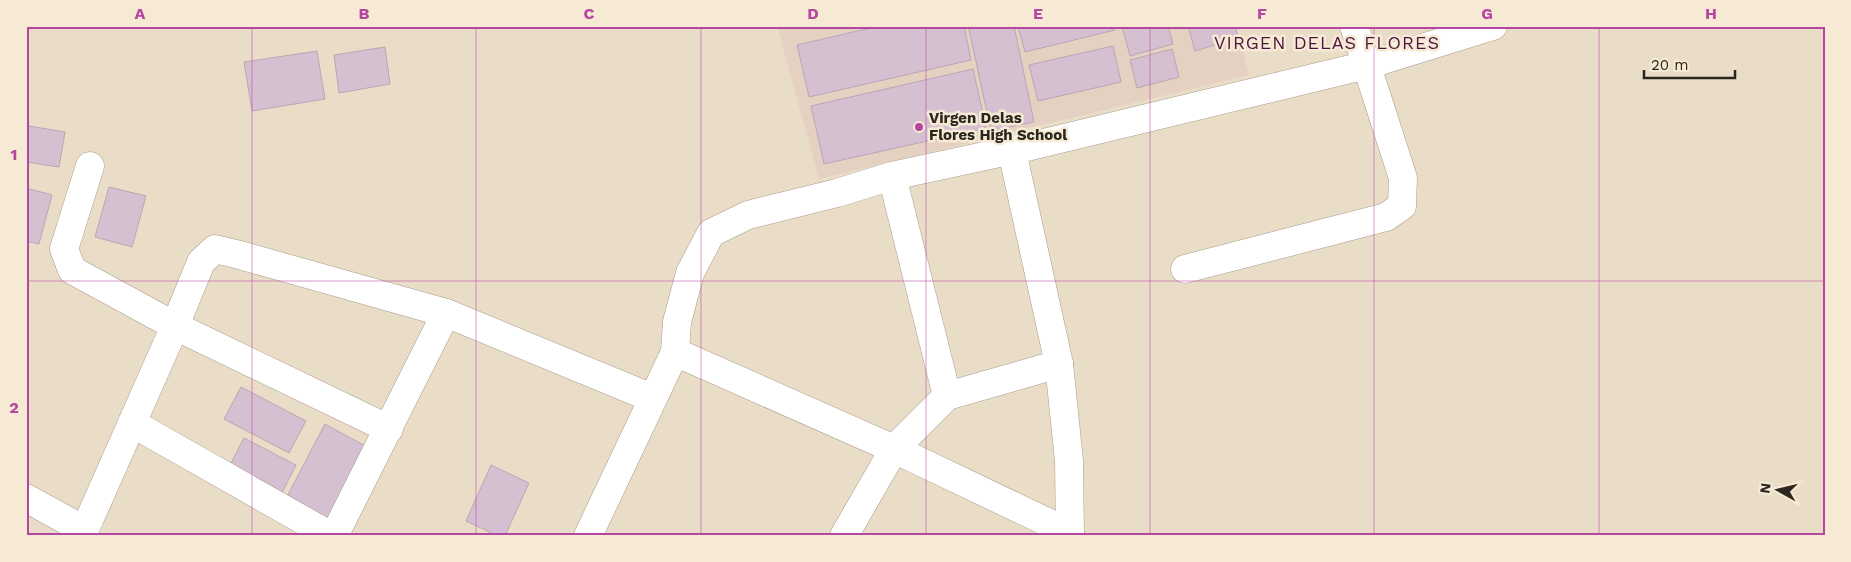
<svg xmlns="http://www.w3.org/2000/svg" width="1851" height="562" font-family="'Work Sans',sans-serif">
	<style>
		.education { fill: #e5d1c2 }
		.building { fill: #d4c0d0; stroke: #b9a6b5 }
		.lines { fill: none; stroke-linecap: round; stroke-linejoin: round }
		.minor-casing { stroke: #a89c89; stroke-width: 29 }
		.minor { stroke: #fff; stroke-width: 28 }
		.grid { fill: none; stroke: #b746a2; stroke-width: 1; stroke-opacity: 0.55 }
		.poi-dot { fill: #b746a2; stroke: #f7ead5; stroke-width: 2 }
		.labels { text-anchor: middle; stroke-width: 5; stroke-linejoin: round; paint-order: stroke }
		.poi-label { font-size: 15px; font-weight: bold; fill: #2b261e; stroke: #f7ead5; text-anchor: start }
		.quarter-label { font-size: 18px; letter-spacing: 1px; fill: #4b1541; stroke: #f7ead5 }
		.neatline { fill: none; stroke: #b746a2; stroke-width: 2 }
		.grid-label { font-size: 16px; text-anchor: middle; font-weight: bold; fill: #b746a2 }
	</style>
	<rect width="100%" height="100%" fill="#eaddc8"/>
	<!-- education -->
	<polygon class="education" points="777,26 1237,26 1249,75 819,179"/>
	<!-- building -->
	<g class="building">
		<polygon points="879,26 964,26 971,60 809,97 797,45"/>
		<polygon points="980,26 1014,26 1034,122 991,131 969,29"/>
		<polygon points="1018,26 1114,26 1115,30 1025,52"/>
		<polygon points="1122,26 1168,26 1173,44 1130,56"/>
		<polygon points="1188,26 1235,26 1238,38 1195,51"/>
		<polygon points="1113,46 1121,82 1038,101 1029,65"/>
		<polygon points="385,47 390,84 339,93 334,55"/>
		<polygon points="1172,49 1179,77 1137,88 1130,60"/>
		<polygon points="317,51 325,99 252,111 244,62"/>
		<polygon points="973,69 986,128 824,164 811,106"/>
		<polygon points="29,126 65,132 59,167 26,162 26,141"/>
		<polygon points="109,187 146,196 132,247 95,237"/>
		<polygon points="26,188 52,195 39,244 26,241"/>
		<polygon points="241,387 306,421 289,453 224,419"/>
		<polygon points="325,424 369,448 327,525 284,502"/>
		<polygon points="244,438 296,465 280,497 228,469"/>
		<polygon points="491,465 529,483 505,536 498,536 466,521"/>
	</g>
	<g class="lines">
		<defs>
			<g id="minor">
				<polyline points="1012,151 1059,364 1069,461 1070,536"/>
				<polyline points="90,166 64,249 72,270 175,326 389,429"/>
				<polyline points="892,176 947,396"/>
				<polyline points="1185,269 1386,217 1402,206 1403,178 1354,26"/>
				<polyline points="675,352 894,449 1070,533"/>
				<polyline points="132,423 331,536"/>
				<polyline points="26,498 84,530"/>
				<polyline points="82,536 175,326 201,262 215,249 236,254 446,313 652,398"/>
				<polyline points="334,536 446,313"/>
				<polyline points="588,536 675,352 677,322 690,273 711,233 748,215 837,193 892,176 1027,147 1367,65 1493,26"/>
				<polyline points="844,536 894,449 947,396 1059,364"/>
			</g>
		</defs>
		<!-- minor casing -->
		<use href="#minor" class="minor-casing"/>
		<!-- minor -->
		<use href="#minor" class="minor"/>
	</g>
	<!-- grid -->
	<path class="grid" d="M252 26V536M476 26V536M701 26V536M926 26V536M1150 26V536M1374 26V536M1599 26V536M26 281H1825"/>
	<!-- markers -->
	<circle class="poi-dot" cx="919" cy="127" r="5"/>
	<g class="labels">
		<!-- poi labels -->
		<g class="poi-label">
			<text x="929" y="123">Virgen Delas<tspan x="929" dy="17">Flores High School</tspan></text>
		</g>
		<!-- quarter labels -->
		<g class="quarter-label">
			<text x="1327" y="49">VIRGEN DELAS FLORES</text>
		</g>
	</g>
	<!-- border -->
	<rect width="1851" height="562" fill="none" stroke="#f7ead5" stroke-width="55"/>
	<!-- north arrow -->
	<g transform="translate(1778 490) rotate(278)" stroke="#f7ead5" stroke-width="4" paint-order="stroke">
	<path d="M0-4L9 19L0 12L-9 19Z" fill="#2b261e"/>
	<text y="-8" font-size="14" font-weight="bold" text-anchor="middle" fill="#2b261e">N</text>
	</g>
	<!-- scale -->
	<path d="M1644 70v8h91v-8" fill="none" stroke="#2b261e" stroke-width="2.5"/>
	<text x="1651" y="70" font-size="15" fill="#2b261e" stroke="#f7ead5" stroke-width="4" paint-order="stroke">20 m</text>
	<rect x="28" y="28" width="1796" height="506" class="neatline"/>
	<g class="grid-label">
		<text x="140" y="19">A</text>
		<text x="364" y="19">B</text>
		<text x="589" y="19">C</text>
		<text x="813" y="19">D</text>
		<text x="1038" y="19">E</text>
		<text x="1262" y="19">F</text>
		<text x="1487" y="19">G</text>
		<text x="1711" y="19">H</text>
		<text x="14" y="160">1</text>
		<text x="14" y="413">2</text>
	</g>
</svg>
